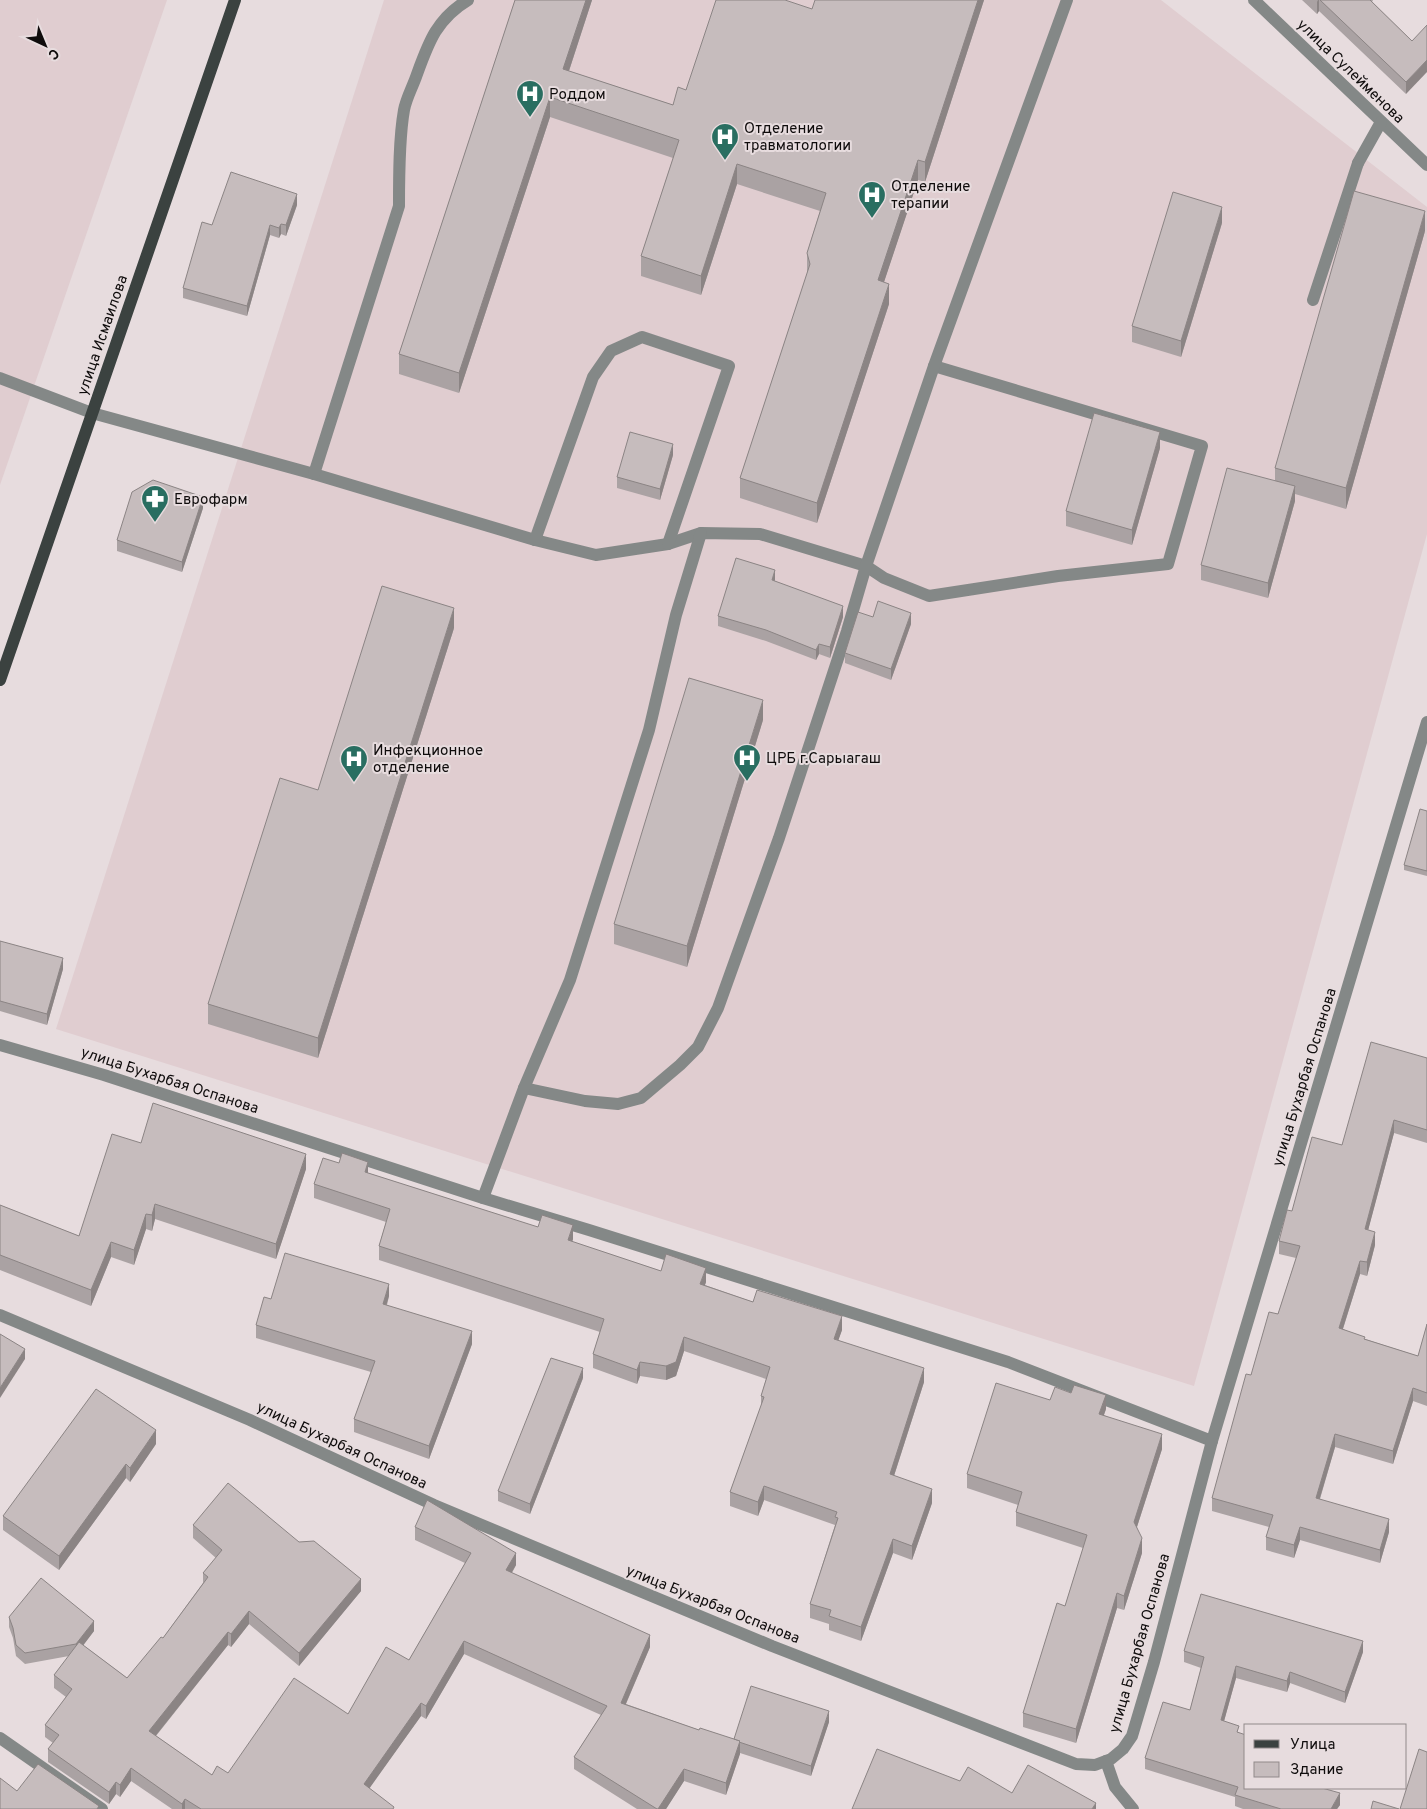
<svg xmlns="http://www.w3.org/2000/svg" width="1427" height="1809" font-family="Overpass,sans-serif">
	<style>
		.built { fill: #e0cdd0 }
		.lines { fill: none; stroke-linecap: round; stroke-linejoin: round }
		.service { stroke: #848887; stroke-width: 12 }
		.minor { stroke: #848887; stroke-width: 12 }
		.primary { stroke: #3b4240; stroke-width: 12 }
		.wall { fill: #aaa2a3 }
		.shaded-wall { fill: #8b8484 }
		.building { fill: #c6bcbd; stroke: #8b8484 }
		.labels { text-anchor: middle; stroke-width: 4; stroke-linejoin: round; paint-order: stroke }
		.street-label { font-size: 15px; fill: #0f0c0c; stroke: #e7dcde }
		.poi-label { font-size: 15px; fill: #0f0c0c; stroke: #e7dcde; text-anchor: start }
	</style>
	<rect width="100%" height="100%" fill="#e7dcde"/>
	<!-- built -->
	<g class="built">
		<polygon points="0,0 167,0 0,485"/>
		<polygon points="384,0 1161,0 1427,207 1427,534 1194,1386 56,1029"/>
	</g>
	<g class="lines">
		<!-- service -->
		<g class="service">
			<polyline points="1313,300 1358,163"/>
			<polyline points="0,378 92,413 314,474 535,540 596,555 668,544 701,533 760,534 866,566 884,578 929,596 1058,576 1168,564 1202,446 934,366"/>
			<path d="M314 474 399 206C399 176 399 138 404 110 406 99 412 88 416 77 428 44 436 19 468 0"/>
			<polyline points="535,540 593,377 611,351 642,337 729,366 668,544"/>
			<polyline points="524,1088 585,1101 618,1104 641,1098 680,1065 698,1047 718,1008 779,838 847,631 866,566 934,366 1067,0"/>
			<polyline points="483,1198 524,1088 570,980 649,730 676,615 701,533"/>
		</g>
		<!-- minor -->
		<g class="minor">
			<polyline points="1254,0 1427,165"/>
			<polyline points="1358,163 1381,122"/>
			<polyline points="0,1045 104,1075 483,1198 589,1230 1008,1362 1212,1441"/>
			<polyline points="0,1315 250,1420 434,1505 630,1587 772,1646 1076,1764 1095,1765 1111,1759 1123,1749 1132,1736 1154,1662 1212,1441 1427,722"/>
			<polyline points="0,1738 102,1809"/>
			<polyline points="1106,1761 1115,1787 1133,1809"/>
		</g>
		<!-- primary -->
		<polyline class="primary" points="0,680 235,0"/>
	</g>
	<!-- wall -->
	<g class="wall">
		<polygon points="515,0 592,0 569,71 673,105 686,90 812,9 984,0 925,182 918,180 884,282 889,304 817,523 740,498 740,478 807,274 807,253 820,211 737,184 701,295 641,276 641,256 673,158 550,117 459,393 399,374 399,354"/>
		<polygon points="1302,0 1373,0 1372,2 1412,41 1406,94 1319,11 1317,14"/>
		<polygon points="297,205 286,236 281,234 279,238 270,235 247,316 183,298 183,288 212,225"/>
		<polygon points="1222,223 1181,357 1132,342 1132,326"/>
		<polygon points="1425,231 1346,509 1295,494 1295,501 1268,598 1201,580 1201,565 1275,480 1275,468"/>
		<polygon points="1160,448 1132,545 1066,526 1066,511"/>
		<polygon points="673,455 660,500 617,488 617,477"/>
		<polygon points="203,508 182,572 117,551 117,540"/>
		<polygon points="775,581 843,617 830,658 819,654 816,660 766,641 718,626 718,616"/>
		<polygon points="873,617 911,624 891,680 845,663 845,653"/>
		<polygon points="454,628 318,1058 208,1024 208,1004 318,790"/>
		<polygon points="763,720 687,967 614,944 614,924"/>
		<polygon points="1427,811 1427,876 1404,870 1404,865"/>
		<polygon points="0,941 63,969 47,1025 0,1011"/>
		<polygon points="1427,1058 1427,1143 1394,1133 1368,1230 1375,1245 1367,1276 1360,1274 1343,1329 1365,1339 1418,1356 1427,1324 1427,1406 1413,1401 1393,1464 1335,1447 1320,1499 1389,1532 1380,1563 1300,1540 1294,1558 1266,1550 1266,1537 1269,1527 1212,1511 1212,1498 1251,1375 1278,1314 1296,1258 1279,1254 1279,1241 1292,1211 1342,1145"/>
		<polygon points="141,1143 306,1169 276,1259 155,1219 152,1231 146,1229 134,1265 111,1257 91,1306 0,1270 0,1205 79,1236"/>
		<polygon points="368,1173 573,1239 572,1242 661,1271 706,1282 705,1285 753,1302 842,1330 838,1340 924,1382 894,1476 932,1503 912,1560 893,1553 861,1641 829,1630 829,1624 810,1618 810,1604 835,1525 764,1500 758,1516 730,1506 730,1492 761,1406 761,1396 766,1379 684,1351 676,1376 666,1380 640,1376 637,1384 593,1368 593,1354 600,1332 379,1260 379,1246 386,1222 314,1198 314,1184"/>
		<polygon points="389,1296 387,1305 472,1344 429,1459 354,1432 354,1419 371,1372 256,1338 256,1325 271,1299"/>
		<polygon points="583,1378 530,1514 498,1501 498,1491"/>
		<polygon points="1106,1409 1104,1415 1162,1449 1137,1527 1142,1553 1124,1610 1117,1608 1076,1743 1023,1727 1023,1713 1065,1606 1083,1548 1016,1526 1016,1512 1018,1505 967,1488 967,1474"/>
		<polygon points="156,1444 130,1482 126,1478 59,1570 3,1530 3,1516"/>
		<polygon points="193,1525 299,1542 361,1591 299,1666 249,1624 231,1647 228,1645 156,1736 212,1775 228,1773 348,1714 409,1660 465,1563 415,1540 415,1527 516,1565 512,1573 650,1647 626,1704 699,1730 734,1739 829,1722 811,1776 740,1753 726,1795 684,1781 666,1809 637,1809 574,1769 574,1757 601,1715 464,1654 426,1719 421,1716 369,1788 394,1809 172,1809 131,1781 120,1797 116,1794 109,1804 48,1762 48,1749 53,1743 45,1737 45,1725 66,1697 54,1688 54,1675 69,1656 25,1664 16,1656 13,1638 9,1627 9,1617 94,1631 83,1645 127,1678 163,1638 203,1583 203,1573 216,1558 193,1538"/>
		<polygon points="1184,1651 1363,1652 1345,1703 1290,1683 1287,1692 1236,1678 1224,1721 1239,1733 1246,1788 1340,1805 1337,1809 1243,1809 1235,1806 1235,1797 1145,1769 1145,1758 1190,1710 1201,1668 1184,1662"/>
	</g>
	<!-- shaded-wall -->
	<g class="shaded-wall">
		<polygon points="586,0 592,0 563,89 563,69"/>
		<polygon points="978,0 984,0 925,182 925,162"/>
		<polygon points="1318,0 1319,0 1319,11 1317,14 1317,2"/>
		<polygon points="1427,60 1427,72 1406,94 1406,82"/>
		<polygon points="550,97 550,117 459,393 459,373"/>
		<polygon points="918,160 918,180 878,300 878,280"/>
		<polygon points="737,164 737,184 701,295 701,276"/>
		<polygon points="297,194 297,205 286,236 286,225"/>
		<polygon points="1222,207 1222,223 1181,357 1181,341"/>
		<polygon points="1425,211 1425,231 1346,509 1346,488"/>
		<polygon points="281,224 281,234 279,238 279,228"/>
		<polygon points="270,225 270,235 247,316 247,306"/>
		<polygon points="889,284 889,304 817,523 817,503"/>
		<polygon points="1160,432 1160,448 1132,545 1132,530"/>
		<polygon points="673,444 673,455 660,500 660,489"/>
		<polygon points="1295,486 1295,501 1268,598 1268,583"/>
		<polygon points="203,497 203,508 182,572 182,562"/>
		<polygon points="775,570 775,581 772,580"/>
		<polygon points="843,606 843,617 830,658 830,647"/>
		<polygon points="454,608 454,628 318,1058 318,1038"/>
		<polygon points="911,613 911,624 891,680 891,669"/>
		<polygon points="819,644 819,654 816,660 816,650"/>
		<polygon points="763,700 763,720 687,967 687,946"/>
		<polygon points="63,958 63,969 47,1025 47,1014"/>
		<polygon points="1394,1120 1394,1133 1365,1242 1365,1229"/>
		<polygon points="306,1154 306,1169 276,1259 276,1244"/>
		<polygon points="368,1162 368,1176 365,1172"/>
		<polygon points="155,1204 155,1219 152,1231 152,1215"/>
		<polygon points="146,1214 146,1229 134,1265 134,1250"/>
		<polygon points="573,1225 573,1239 568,1254 568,1240"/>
		<polygon points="1375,1232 1375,1245 1367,1276 1367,1262"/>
		<polygon points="111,1242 111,1257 91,1306 91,1290"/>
		<polygon points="1360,1261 1360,1274 1339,1341 1339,1328"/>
		<polygon points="706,1268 706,1282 700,1298 700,1284"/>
		<polygon points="389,1284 389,1296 383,1316 383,1304"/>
		<polygon points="842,1316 842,1330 834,1353 834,1339"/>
		<polygon points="472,1331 472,1344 429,1459 429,1446"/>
		<polygon points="684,1337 684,1351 676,1376 666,1380 666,1366"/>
		<polygon points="25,1349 25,1359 0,1398 0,1388"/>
		<polygon points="640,1362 640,1376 637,1384 637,1370"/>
		<polygon points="583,1368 583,1378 530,1514 530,1504"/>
		<polygon points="924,1368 924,1382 890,1488 890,1474"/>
		<polygon points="1413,1388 1413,1401 1393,1464 1393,1451"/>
		<polygon points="1106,1395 1106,1409 1099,1428 1099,1414"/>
		<polygon points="156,1430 156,1444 130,1482 130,1468"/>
		<polygon points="1162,1434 1162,1449 1134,1536 1134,1522"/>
		<polygon points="1335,1434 1335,1447 1316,1511 1316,1498"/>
		<polygon points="126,1464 126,1478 59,1570 59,1556"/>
		<polygon points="764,1486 764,1500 758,1516 758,1502"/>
		<polygon points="932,1489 932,1503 912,1560 912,1546"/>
		<polygon points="1389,1519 1389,1532 1380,1563 1380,1550"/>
		<polygon points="1300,1527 1300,1540 1294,1558 1294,1545"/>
		<polygon points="1142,1538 1142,1553 1124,1610 1124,1596"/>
		<polygon points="893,1539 893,1553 861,1641 861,1627"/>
		<polygon points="516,1553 516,1565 506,1582 506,1570"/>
		<polygon points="361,1579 361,1591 299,1666 299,1653"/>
		<polygon points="1117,1593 1117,1608 1076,1743 1076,1729"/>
		<polygon points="249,1611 249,1624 231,1647 231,1634"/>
		<polygon points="94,1621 94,1631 76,1655 76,1644"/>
		<polygon points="228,1632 228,1645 149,1744 149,1731"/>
		<polygon points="650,1635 650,1647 621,1715 621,1703"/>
		<polygon points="464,1641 464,1654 426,1719 426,1706"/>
		<polygon points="1363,1641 1363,1652 1345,1703 1345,1692"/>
		<polygon points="1236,1666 1236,1678 1221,1732 1221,1720"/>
		<polygon points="1290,1672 1290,1683 1287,1692 1287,1681"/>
		<polygon points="421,1703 421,1716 364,1796 364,1784"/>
		<polygon points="829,1711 829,1722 811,1776 811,1766"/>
		<polygon points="740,1741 740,1754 726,1795 726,1783"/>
		<polygon points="131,1768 131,1781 120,1797 120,1785"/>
		<polygon points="684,1769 684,1781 666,1809 658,1809"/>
		<polygon points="116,1782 116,1794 109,1804 109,1792"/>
		<polygon points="1340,1793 1340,1805 1337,1809 1331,1809"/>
		<polygon points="185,1799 185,1809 182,1809 182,1804"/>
		<polygon points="1096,1803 1096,1809 1092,1809"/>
	</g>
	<!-- building -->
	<g class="building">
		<polygon points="515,0 586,0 563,69 673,105 678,87 686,90 716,0 785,0 812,9 815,0 978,0 925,162 918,160 878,280 889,284 817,503 740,478 810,264 807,253 826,193 737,164 701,276 641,256 679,140 550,97 459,373 399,354"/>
		<polygon points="1320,0 1370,0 1412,41 1427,25 1427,60 1406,82"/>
		<polygon points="231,172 297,194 286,225 281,224 279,228 270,225 247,306 183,288 202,222 212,225"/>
		<polygon points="1354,191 1425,211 1346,488 1275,468"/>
		<polygon points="1173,192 1222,207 1181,341 1132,326"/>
		<polygon points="1094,413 1160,432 1132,530 1066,511"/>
		<polygon points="630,432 673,444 660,489 617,477"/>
		<polygon points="1227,468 1295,486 1268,583 1201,565"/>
		<polygon points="153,480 203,497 182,562 117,540 132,492"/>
		<polygon points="736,558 775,570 772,580 843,606 830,647 819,644 816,650 766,630 718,616"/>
		<polygon points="382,586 454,608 318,1038 208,1004 280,778 318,790"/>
		<polygon points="878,601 911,613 891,669 845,653 858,612 873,617"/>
		<polygon points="689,678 763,700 687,946 614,924"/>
		<polygon points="1420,809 1427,811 1427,871 1404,865"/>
		<polygon points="0,941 63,958 47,1014 0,1001"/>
		<polygon points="1371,1042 1427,1058 1427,1130 1394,1120 1365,1229 1375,1232 1367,1262 1360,1261 1339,1328 1365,1337 1364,1339 1418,1356 1427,1324 1427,1393 1413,1388 1393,1451 1335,1434 1316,1498 1389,1519 1380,1550 1300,1527 1294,1545 1266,1537 1273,1515 1212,1498 1246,1374 1251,1375 1269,1312 1278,1314 1300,1246 1279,1241 1287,1210 1292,1211 1312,1137 1342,1145"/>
		<polygon points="153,1103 306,1154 276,1244 155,1204 152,1215 146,1214 134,1250 111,1242 91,1290 0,1255 0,1205 79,1236 112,1134 141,1143"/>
		<polygon points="342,1153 368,1162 365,1172 538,1227 542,1215 573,1225 568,1240 661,1271 666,1254 706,1268 700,1284 753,1302 757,1290 842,1316 834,1339 924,1368 890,1474 932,1489 912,1546 893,1539 861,1627 829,1616 831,1610 810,1604 838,1518 835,1517 837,1512 764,1486 758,1502 730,1492 764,1397 761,1396 770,1367 684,1337 676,1362 666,1366 640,1362 637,1370 593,1354 604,1319 379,1246 390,1209 314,1184 323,1158 339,1163"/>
		<polygon points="285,1253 389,1284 383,1304 472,1331 429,1446 354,1419 375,1361 256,1325 264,1297 271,1299"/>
		<polygon points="0,1334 25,1349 0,1388"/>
		<polygon points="551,1358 583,1368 530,1504 498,1491"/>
		<polygon points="996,1383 1050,1400 1055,1387 1071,1393 1074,1385 1106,1395 1099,1414 1162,1434 1134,1522 1142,1538 1124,1596 1117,1593 1076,1729 1023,1713 1057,1603 1065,1606 1087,1535 1016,1512 1022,1492 967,1474"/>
		<polygon points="96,1389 156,1430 130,1468 126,1464 59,1556 3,1516"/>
		<polygon points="228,1483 299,1542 314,1541 361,1579 299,1653 249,1611 231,1634 228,1632 149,1731 212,1775 217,1766 228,1773 294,1678 348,1714 386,1647 409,1660 471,1553 415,1527 427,1500 516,1553 506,1570 650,1635 621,1703 699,1730 700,1728 740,1741 726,1783 684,1769 658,1809 657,1809 574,1757 607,1706 464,1641 426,1706 421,1703 364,1784 394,1807 393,1809 201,1809 185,1799 182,1804 131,1768 120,1785 116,1782 109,1792 48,1749 59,1735 45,1725 72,1689 54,1675 79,1642 127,1678 161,1637 163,1638 208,1577 203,1573 222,1550 193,1525"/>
		<polygon points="41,1578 94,1621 76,1644 25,1653 16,1645 13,1628 9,1617"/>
		<polygon points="1201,1594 1363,1641 1345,1692 1290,1672 1287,1681 1236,1666 1221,1720 1239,1726 1237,1732 1246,1735 1246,1788 1322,1788 1340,1793 1331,1809 1281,1809 1235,1795 1238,1787 1145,1758 1163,1702 1190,1710 1204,1657 1184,1651"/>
		<polygon points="751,1686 829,1711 811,1766 739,1742 740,1741 734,1739"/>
		<polygon points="877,1749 960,1781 968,1767 1012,1793 1028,1765 1096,1803 1092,1809 852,1809"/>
		<polygon points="1419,1749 1427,1752 1427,1809 1400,1809"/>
		<polygon points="38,1764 99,1806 97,1809 0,1809 0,1778 17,1791"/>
		<polygon points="1373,1801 1399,1809 1371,1809"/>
	</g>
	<!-- icons -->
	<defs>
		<symbol id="hospital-pin" viewBox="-11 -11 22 30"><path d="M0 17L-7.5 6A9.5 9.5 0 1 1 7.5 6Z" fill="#296e61" stroke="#e7dcde"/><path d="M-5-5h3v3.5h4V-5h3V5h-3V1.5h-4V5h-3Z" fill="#fff"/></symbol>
		<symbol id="pharmacy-pin" viewBox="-11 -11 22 30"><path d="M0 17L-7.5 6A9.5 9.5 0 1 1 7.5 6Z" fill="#296e61" stroke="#e7dcde"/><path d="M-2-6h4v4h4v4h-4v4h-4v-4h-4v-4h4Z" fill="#fff"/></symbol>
	</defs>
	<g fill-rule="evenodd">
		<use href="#hospital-pin" x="514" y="78" width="32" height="43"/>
		<use href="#hospital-pin" x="709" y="121" width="32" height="43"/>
		<use href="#hospital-pin" x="856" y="179" width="32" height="43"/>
		<use href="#pharmacy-pin" x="139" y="483" width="32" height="43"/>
		<use href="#hospital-pin" x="731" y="742" width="32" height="43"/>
		<use href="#hospital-pin" x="338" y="743" width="32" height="43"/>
	</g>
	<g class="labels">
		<!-- street labels -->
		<g class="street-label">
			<text transform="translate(1351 71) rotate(44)" y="5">улица Сулейменова</text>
			<text transform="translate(102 335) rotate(-71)" y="5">улица Исмаилова</text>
			<text transform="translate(1304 1077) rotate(-73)" y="5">улица Бухарбая Оспанова</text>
			<text transform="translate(170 1080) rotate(18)" y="5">улица Бухарбая Оспанова</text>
			<text transform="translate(342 1445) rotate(25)" y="5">улица Бухарбая Оспанова</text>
			<text transform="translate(713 1604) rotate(22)" y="5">улица Бухарбая Оспанова</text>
			<text transform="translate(1139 1643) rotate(-74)" y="5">улица Бухарбая Оспанова</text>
		</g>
		<!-- poi labels -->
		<g class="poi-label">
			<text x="549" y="99">Роддом</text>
			<text x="744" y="133">Отделение<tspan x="744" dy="17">травматологии</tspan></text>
			<text x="891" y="191">Отделение<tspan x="891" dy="17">терапии</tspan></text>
			<text x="174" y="504">Еврофарм</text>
			<text x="373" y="755">Инфекционное<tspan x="373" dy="17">отделение</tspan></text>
			<text x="766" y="763">ЦРБ г.Сарыагаш</text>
		</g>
	</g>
	<!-- legend -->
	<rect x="1244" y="1724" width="162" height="65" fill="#e7dcde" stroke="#91898a"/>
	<rect x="1254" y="1740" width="25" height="8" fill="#3b4240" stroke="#91898a"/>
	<text x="1290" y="1749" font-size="15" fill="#0f0c0c">Улица</text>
	<rect x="1254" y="1762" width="25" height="15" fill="#c6bcbd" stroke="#91898a"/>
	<text x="1290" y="1774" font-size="15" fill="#0f0c0c">Здание</text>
	<!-- north arrow -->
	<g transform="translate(45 45) rotate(136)" stroke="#e7dcde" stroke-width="4" paint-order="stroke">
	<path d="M0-4L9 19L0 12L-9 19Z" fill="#0f0c0c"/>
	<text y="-8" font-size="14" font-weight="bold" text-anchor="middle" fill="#0f0c0c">С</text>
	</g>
</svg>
